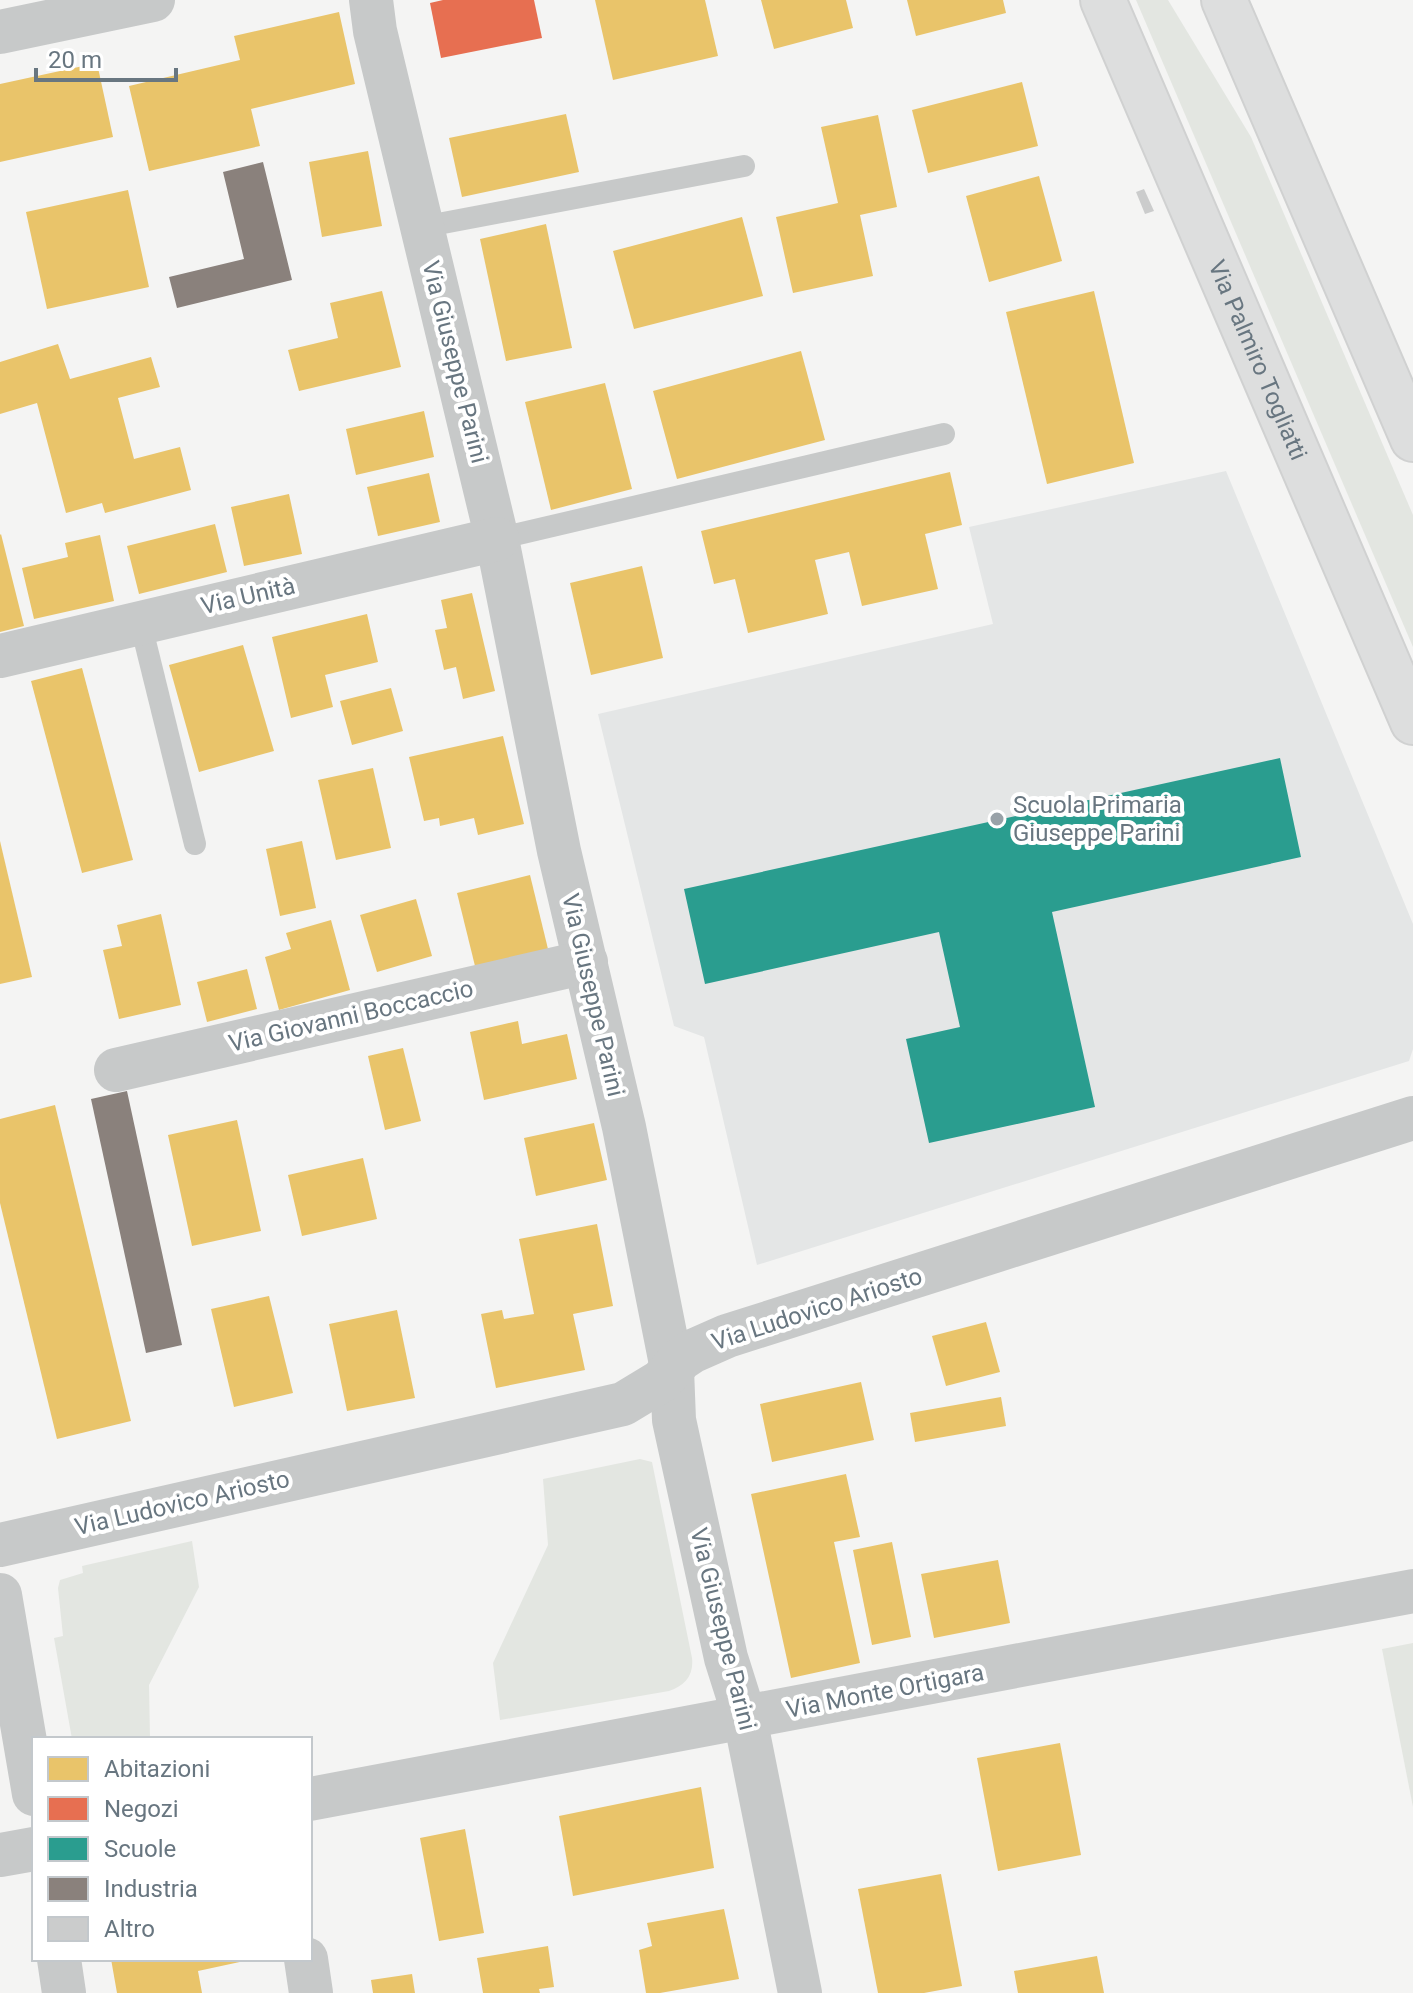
<svg xmlns="http://www.w3.org/2000/svg" width="1413" height="1993" font-family="Roboto,sans-serif">
	<style>
		.built { fill: #e4e6e6 }
		.green { fill: #e3e6e1 }
		.homes { fill: #e9c46a }
		.shops { fill: #e76f51 }
		.schools { fill: #2a9d8f }
		.industry { fill: #8a817c }
		.building { fill: #cbcccc }
		.lines { fill: none; stroke-linecap: round; stroke-linejoin: round }
		.secondary-casing { stroke: #d0d1d1; stroke-width: 48 }
		.lane { stroke: #c7c9c9; stroke-width: 22 }
		.street { stroke: #c7c9c9; stroke-width: 44 }
		.secondary { stroke: #dddede; stroke-width: 44 }
		.poi-dot { fill: #99a2a8; stroke: #fff; stroke-width: 3 }
		.labels { text-anchor: middle; stroke-width: 8; stroke-linejoin: round; paint-order: stroke }
		.street-label { font-size: 24px; fill: #687680; stroke: #fff }
		.poi-label { font-size: 24px; fill: #687680; stroke: #fff; text-anchor: start }
	</style>
	<rect width="100%" height="100%" fill="#f4f4f3"/>
	<!-- built -->
	<polygon class="built" points="1226,471 1413,924 1413,1049 1409,1061 757,1265 704,1037 674,1026 598,714 993,624 969,527"/>
	<!-- green -->
	<g class="green">
		<polygon points="1136,0 1168,0 1251,137 1413,515 1413,647"/>
		<path d="M640 1459 652 1462 692 1658C694 1675 685 1686 669 1691L500 1720 493 1663 548 1545 543 1479Z"/>
		<polygon points="192,1541 199,1587 149,1685 150,1739 72,1739 54,1638 63,1636 58,1588 60,1580 83,1573 82,1566"/>
		<polygon points="1413,1643 1413,1807 1382,1649"/>
	</g>
	<!-- homes -->
	<g class="homes">
		<polygon points="595,0 705,0 718,56 613,80"/>
		<polygon points="761,0 846,0 853,28 774,49"/>
		<polygon points="907,0 1003,0 1006,13 916,36"/>
		<polygon points="339,12 355,84 251,109 260,146 149,171 129,86 240,60 234,36"/>
		<polygon points="97,63 113,137 0,162 0,84"/>
		<polygon points="1022,82 1038,146 928,173 912,110"/>
		<polygon points="566,114 579,172 462,197 449,138"/>
		<polygon points="878,115 897,207 860,215 873,276 793,293 776,217 838,203 821,127"/>
		<polygon points="368,151 382,226 322,237 309,162"/>
		<polygon points="1039,176 1062,261 989,282 966,196"/>
		<polygon points="128,190 149,287 47,309 26,212"/>
		<polygon points="742,217 763,296 634,329 613,251"/>
		<polygon points="546,224 572,348 506,361 480,239"/>
		<polygon points="382,291 401,367 299,391 288,350 338,338 330,303"/>
		<polygon points="1094,291 1134,463 1047,484 1006,312"/>
		<polygon points="58,344 70,379 151,357 160,387 118,398 134,459 180,447 191,490 105,513 102,503 66,513 37,403 0,414 0,362"/>
		<polygon points="801,351 825,440 677,479 653,391"/>
		<polygon points="605,383 632,489 551,510 525,402"/>
		<polygon points="424,411 434,457 356,475 346,429"/>
		<polygon points="950,472 962,525 925,534 938,589 862,606 849,552 815,560 828,614 748,633 735,579 714,584 701,531"/>
		<polygon points="429,473 440,522 378,536 367,487"/>
		<polygon points="289,494 302,554 244,566 231,507"/>
		<polygon points="215,524 227,572 139,594 127,546"/>
		<polygon points="1,534 24,626 0,632 0,535"/>
		<polygon points="100,535 114,601 34,619 22,568 68,557 65,543"/>
		<polygon points="642,566 663,658 591,675 570,583"/>
		<polygon points="472,593 495,691 463,699 456,667 444,670 435,630 447,628 441,600"/>
		<polygon points="367,614 378,662 325,675 333,707 291,718 272,637"/>
		<polygon points="243,645 274,751 199,772 169,665"/>
		<polygon points="82,668 133,860 82,873 31,681"/>
		<polygon points="391,688 403,731 352,745 340,701"/>
		<polygon points="503,736 524,824 478,835 474,818 440,826 439,818 424,821 409,757"/>
		<polygon points="373,768 391,848 336,860 318,780"/>
		<polygon points="0,841 32,977 0,984"/>
		<polygon points="302,841 316,908 280,916 266,849"/>
		<polygon points="530,875 548,949 475,966 457,893"/>
		<polygon points="416,899 432,956 377,972 360,915"/>
		<polygon points="161,914 181,1005 119,1019 103,950 122,946 117,925"/>
		<polygon points="331,920 350,990 279,1010 265,957 291,949 286,933"/>
		<polygon points="247,969 257,1009 207,1022 197,982"/>
		<polygon points="518,1021 522,1044 567,1034 577,1079 484,1100 470,1032"/>
		<polygon points="403,1048 421,1121 385,1130 368,1056"/>
		<polygon points="55,1105 131,1421 57,1439 0,1203 0,1119"/>
		<polygon points="237,1120 261,1231 192,1246 168,1135"/>
		<polygon points="594,1123 607,1180 536,1196 524,1138"/>
		<polygon points="363,1158 377,1219 302,1236 288,1175"/>
		<polygon points="597,1224 613,1306 573,1314 585,1370 496,1388 481,1314 502,1310 504,1319 534,1314 519,1239"/>
		<polygon points="269,1296 293,1393 234,1407 211,1309"/>
		<polygon points="397,1310 415,1398 347,1411 329,1324"/>
		<polygon points="986,1322 1000,1372 946,1386 932,1336"/>
		<polygon points="861,1382 874,1440 772,1462 760,1404"/>
		<polygon points="1001,1397 1006,1426 915,1442 910,1413"/>
		<polygon points="846,1474 860,1537 834,1542 860,1663 791,1678 751,1494"/>
		<polygon points="892,1542 911,1637 872,1645 853,1550"/>
		<polygon points="998,1560 1010,1623 934,1638 921,1574"/>
		<polygon points="1060,1743 1081,1855 998,1871 977,1758"/>
		<polygon points="701,1787 714,1868 573,1896 559,1816"/>
		<polygon points="465,1829 484,1933 439,1941 420,1838"/>
		<polygon points="941,1874 962,1986 924,1993 878,1993 858,1889"/>
		<polygon points="724,1909 739,1979 660,1993 646,1993 639,1950 652,1946 647,1923"/>
		<polygon points="548,1946 554,1987 539,1989 540,1993 483,1993 477,1958"/>
		<polygon points="1097,1956 1104,1993 1018,1993 1014,1971"/>
		<polygon points="111,1959 249,1959 249,1960 198,1971 202,1993 117,1993"/>
		<polygon points="412,1974 415,1993 373,1993 371,1980"/>
	</g>
	<!-- shops -->
	<polygon class="shops" points="443,0 534,0 542,38 441,58 430,3"/>
	<!-- schools -->
	<polygon class="schools" points="1280,758 1301,857 1052,912 1095,1107 929,1143 906,1039 960,1027 939,932 705,984 684,889"/>
	<!-- industry -->
	<g class="industry">
		<polygon points="263,162 292,280 177,308 169,277 244,259 223,172"/>
		<polygon points="127,1091 182,1345 146,1353 91,1099"/>
	</g>
	<!-- building -->
	<polygon class="building" points="1144,189 1154,211 1145,214 1136,192"/>
	<g class="lines">
		<defs>
			<g id="secondary">
				<path id="s1" d="M1103 0 1413 722"/>
				<polyline points="1224,0 1413,439"/>
			</g>
		</defs>
		<!-- secondary casing -->
		<use href="#secondary" class="secondary-casing"/>
		<!-- lane -->
		<g class="lane">
			<polyline points="422,227 744,166"/>
			<polyline points="497,539 944,434"/>
			<polyline points="140,621 195,844"/>
		</g>
		<!-- street -->
		<g class="street">
			<polyline points="371,0 375,31 497,539 559,851 624,1127 672,1369 674,1420 726,1658 745,1718 800,1993"/>
			<polyline points="0,32 153,0"/>
			<polyline points="0,656 497,539"/>
			<polyline points="116,1070 586,962"/>
			<polyline points="0,1545 623,1404 661,1381 681,1359 693,1351 727,1336 1413,1118"/>
			<polyline points="0,1595 34,1794"/>
			<polyline points="310,1799 1413,1591"/>
			<polyline points="0,1855 34,1849"/>
			<polyline points="59,1959 64,1993"/>
			<polyline points="306,1959 311,1993"/>
		</g>
		<!-- secondary -->
		<use href="#secondary" class="secondary"/>
	</g>
	<!-- markers -->
	<circle class="poi-dot" cx="997" cy="819" r="8"/>
	<g class="labels">
		<!-- street labels -->
		<g class="street-label">
			<text dy="8" stroke="none"><textPath href="#s1" startOffset="392">Via Palmiro Togliatti</textPath></text>
			<text transform="translate(455 362) rotate(76)" y="8">Via Giuseppe Parini</text>
			<text transform="translate(248 596) rotate(-13)" y="8">Via Unità</text>
			<text transform="translate(593 995) rotate(77)" y="8">Via Giuseppe Parini</text>
			<text transform="translate(351 1016) rotate(-13)" y="8">Via Giovanni Boccaccio</text>
			<text transform="translate(817 1309) rotate(-18)" y="8">Via Ludovico Ariosto</text>
			<text transform="translate(182 1503) rotate(-13)" y="8">Via Ludovico Ariosto</text>
			<text transform="translate(723 1629) rotate(76)" y="8">Via Giuseppe Parini</text>
			<text transform="translate(885 1691) rotate(-11)" y="8">Via Monte Ortigara</text>
		</g>
		<!-- poi labels -->
		<g class="poi-label">
			<text x="1013" y="813">Scuola Primaria<tspan x="1013" dy="28">Giuseppe Parini</tspan></text>
		</g>
	</g>
	<!-- legend -->
	<rect x="32" y="1737" width="280" height="224" fill="#ffffff" stroke="#c3c8cc" stroke-width="2"/>
	<rect x="48" y="1757" width="40" height="24" fill="#e9c46a" stroke="#c3c8cc" stroke-width="2"/>
	<text x="104" y="1777" font-size="24" fill="#687680">Abitazioni</text>
	<rect x="48" y="1797" width="40" height="24" fill="#e76f51" stroke="#c3c8cc" stroke-width="2"/>
	<text x="104" y="1817" font-size="24" fill="#687680">Negozi</text>
	<rect x="48" y="1837" width="40" height="24" fill="#2a9d8f" stroke="#c3c8cc" stroke-width="2"/>
	<text x="104" y="1857" font-size="24" fill="#687680">Scuole</text>
	<rect x="48" y="1877" width="40" height="24" fill="#8a817c" stroke="#c3c8cc" stroke-width="2"/>
	<text x="104" y="1897" font-size="24" fill="#687680">Industria</text>
	<rect x="48" y="1917" width="40" height="24" fill="#cbcccc" stroke="#c3c8cc" stroke-width="2"/>
	<text x="104" y="1937" font-size="24" fill="#687680">Altro</text>
	<!-- scale -->
	<path d="M36 68v12h140v-12" fill="none" stroke="#687680" stroke-width="4"/>
	<text x="48" y="68" font-size="24" fill="#687680" stroke="#ffffff" stroke-width="6" paint-order="stroke">20 m</text>
</svg>
